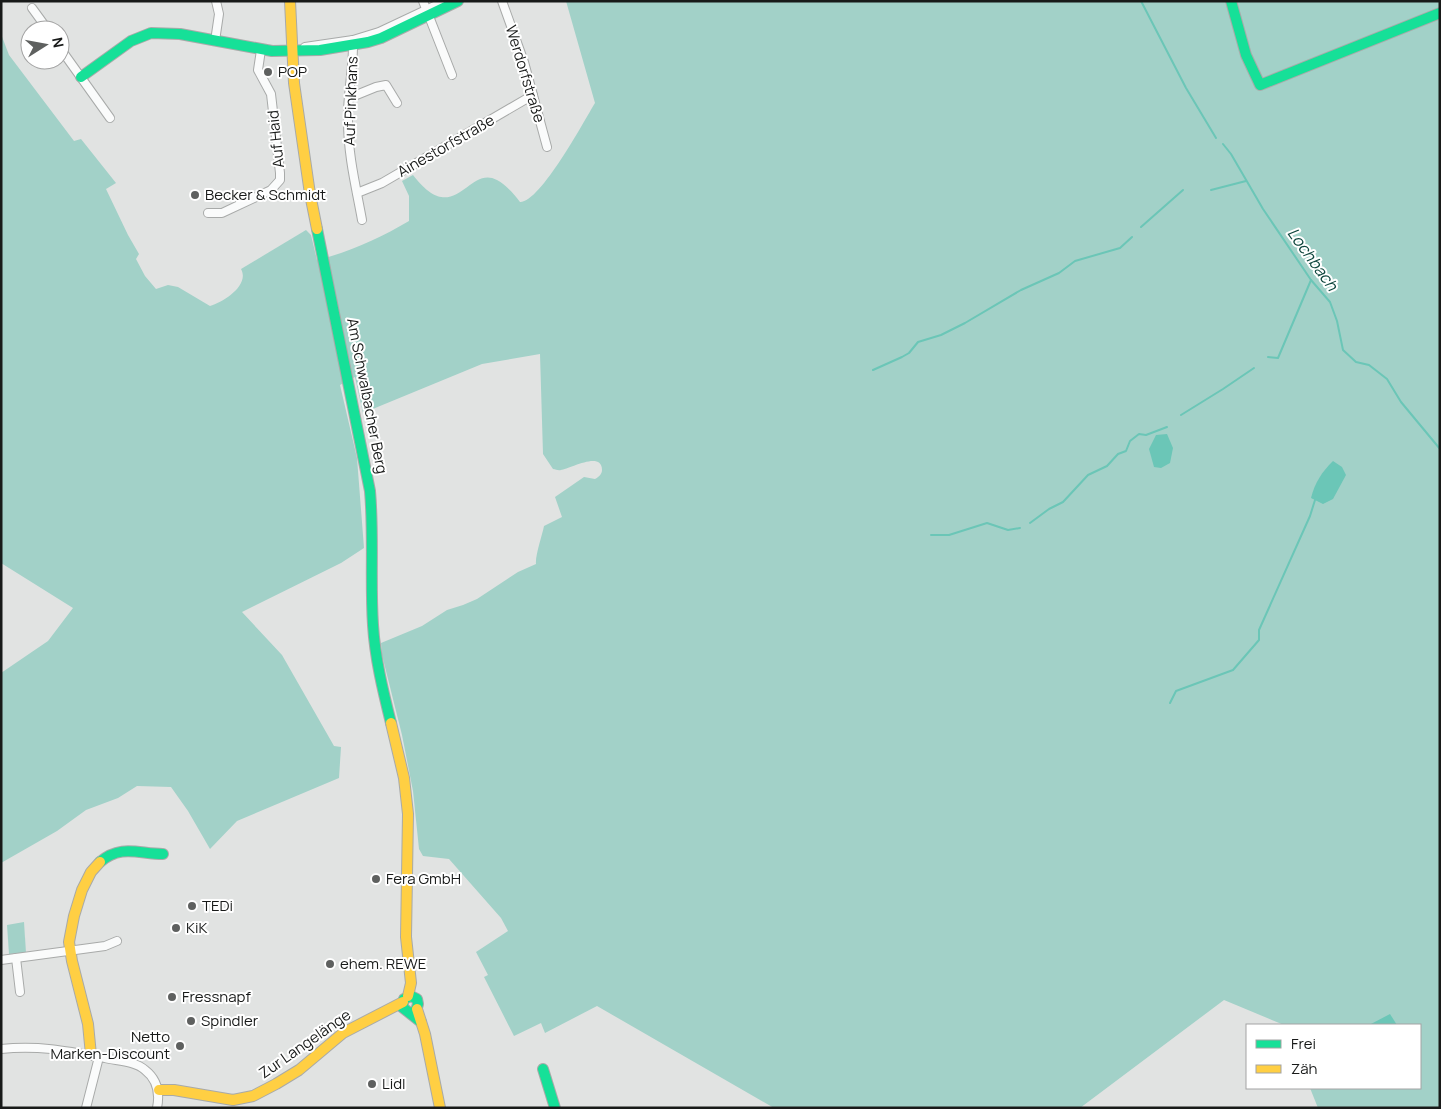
<svg xmlns="http://www.w3.org/2000/svg" width="1441" height="1109" font-family="Manrope,sans-serif">
	<style>
		.green { fill: #a2d1c8 }
		.water { fill: #6bc6b7 }
		.lines { fill: none; stroke-linecap: round; stroke-linejoin: round }
		.stream { stroke: #6bc6b7; stroke-width: 2 }
		.street-casing { stroke: #a8aaa9; stroke-width: 10 }
		.fast-casing { stroke: #a8aaa9; stroke-width: 12 }
		.slow-casing { stroke: #a8aaa9; stroke-width: 12 }
		.street { stroke: #fafbfb; stroke-width: 8 }
		.fast { stroke: #16e098; stroke-width: 10 }
		.slow { stroke: #ffcf43; stroke-width: 10 }
		.poi-dot { fill: #5e605f; stroke: #fff; stroke-width: 2 }
		.labels { text-anchor: middle; stroke-width: 4; stroke-linejoin: round; paint-order: stroke }
		.poi-label { font-size: 15px; fill: #181a19; stroke: #fff; text-anchor: start }
		.street-label { font-size: 15px; fill: #181a19; stroke: #fff }
		.water-label { font-size: 16px; font-style: italic; fill: #0d453c; stroke: #fff }
	</style>
	<rect width="100%" height="100%" fill="#e1e3e2"/>
	<!-- green -->
	<g class="green">
		<path d="M566 1H1440V1108H1318L1310 1088H1420V1025H1284L1224 1000 1080 1108H774L597 1006 545 1033 541 1023 514 1036 484 977 488 975 476 952 508 931 501 918 449 859 423 856 419 849 413 791 402 735 382 655 381 643 422 626 447 610 463 605 477 599 518 572 536 564C535 556 542 536 544 526L562 517 555 497 584 477 595 479C599 477 602 474 602 470 602 450 568 470 561 470 558 471 556 469 553 469L543 454 540 354 482 364 363 413 355 377 340 385 357 458 364 548 341 563 242 612 282 655 334 746 341 747 339 778 237 821 210 849 188 811 171 787 137 786 118 798 86 810 57 831 1 863V673L48 641 73 608 1 563V34L9 55 74 141 81 139 116 183 106 189 128 235 139 254 136 259 145 276 156 289 168 285 178 287 210 306C224 302 250 285 241 269L306 230 311 235 317 260C350 252 380 238 409 221V196L402 181 413 175C455 230 468 164 497 180 506 185 514 194 520 202 540 203 584 121 595 103Z"/>
		<polygon points="24,922 26,953 9,954 7,925"/>
	</g>
	<!-- water -->
	<g class="water">
		<polygon points="1167,434 1173,448 1170,463 1161,468 1154,467 1149,449 1156,435"/>
		<path d="M1333 461 1342 467 1346 475 1333 499 1323 504 1311 498C1315 482 1322 472 1333 461Z"/>
		<polygon points="1390,1014 1397,1025 1369,1025"/>
	</g>
	<g class="lines">
		<!-- stream -->
		<g class="stream">
			<polyline points="1141,1 1186,88 1216,138"/>
			<polyline points="1223,144 1231,154 1263,209 1311,280 1330,302 1337,321 1343,350 1356,362 1369,365 1387,379 1401,402 1440,449"/>
			<polyline points="1211,190 1246,181"/>
			<polyline points="1141,227 1183,190"/>
			<polyline points="1268,357 1278,358 1311,280"/>
			<polyline points="873,370 902,357 909,353 918,342 941,335 965,323 1021,290 1059,273 1075,261 1120,248 1132,237"/>
			<polyline points="1181,415 1223,389 1254,368"/>
			<polyline points="1030,523 1049,509 1063,502 1088,475 1107,466 1118,454 1126,451 1130,441 1139,434 1146,435 1167,427"/>
			<polyline points="931,535 949,535 987,523 1008,530 1020,528"/>
			<polyline points="1170,703 1176,691 1233,670 1259,640 1259,630 1310,516 1315,500"/>
		</g>
		<defs>
			<g id="street">
				<polyline points="423,1 452,75"/>
				<polyline points="502,1 524,62 547,147"/>
				<polyline points="32,8 48,30"/>
				<path d="M353 40C354 67 347 94 348 121 348 155 356 187 362 220"/>
				<polyline points="215,41 219,14 216,1"/>
				<polyline points="305,47 353,40 379,32 445,1"/>
				<polyline points="60,48 110,118"/>
				<polyline points="349,98 376,87 386,85 397,103"/>
				<polyline points="357,193 382,183 533,95"/>
				<polyline points="208,213 222,213 271,190 280,180 280,173 271,94 258,70 261,50"/>
				<polyline points="16,958 20,992"/>
				<polyline points="1,960 105,946 117,941"/>
				<path d="M1 1049C39 1045 68 1051 105 1058 117 1061 135 1061 145 1070 158 1080 160 1093 157 1108"/>
				<polyline points="86,1108 99,1057"/>
			</g>
			<g id="fast">
				<polyline points="1231,1 1246,55 1260,85 1440,13"/>
				<polyline points="81,77 131,41 151,33 180,34 272,51 320,50 368,42 381,38 458,1"/>
				<path d="M317 229 370 491C374 536 370 580 373 625 375 658 383 691 391 723"/>
				<path d="M100 862C121 844 139 854 163 854"/>
				<polyline points="410,1013 416,1011 418,1004 417,999 411,996 404,999 402,1007 421,1022"/>
				<polyline points="543,1069 555,1108"/>
			</g>
			<g id="slow">
				<polyline points="290,1 294,83 310,194 317,229"/>
				<polyline points="391,723 404,778 408,814 406,937 411,983 408,996"/>
				<polyline points="417,1009 425,1034 440,1108"/>
				<polyline points="91,1055 88,1024 72,961 69,942 74,916 82,890 91,872 100,862"/>
				<polyline points="159,1090 174,1090 233,1100 253,1096 276,1084 299,1070 343,1033 403,1002"/>
			</g>
		</defs>
		<!-- street casing -->
		<use href="#street" class="street-casing"/>
		<!-- fast casing -->
		<use href="#fast" class="fast-casing"/>
		<!-- slow casing -->
		<use href="#slow" class="slow-casing"/>
		<!-- street -->
		<use href="#street" class="street"/>
		<!-- fast -->
		<use href="#fast" class="fast"/>
		<!-- slow -->
		<use href="#slow" class="slow"/>
	</g>
	<!-- markers -->
	<g class="poi-dot">
		<circle cx="268" cy="72" r="5"/>
		<circle cx="195" cy="195" r="5"/>
		<circle cx="376" cy="879" r="5"/>
		<circle cx="192" cy="906" r="5"/>
		<circle cx="176" cy="928" r="5"/>
		<circle cx="330" cy="964" r="5"/>
		<circle cx="172" cy="997" r="5"/>
		<circle cx="191" cy="1021" r="5"/>
		<circle cx="180" cy="1046" r="5"/>
		<circle cx="372" cy="1084" r="5"/>
	</g>
	<g class="labels">
		<!-- poi labels -->
		<g class="poi-label">
			<text x="278" y="77">POP</text>
			<text x="205" y="200">Becker &amp; Schmidt</text>
			<text x="386" y="884">Fera GmbH</text>
			<text x="202" y="911">TEDi</text>
			<text x="186" y="933">KiK</text>
			<text x="340" y="969">ehem. REWE</text>
			<text x="182" y="1002">Fressnapf</text>
			<text x="201" y="1026">Spindler</text>
			<text x="170" y="1042" text-anchor="end">Netto<tspan x="170" dy="17">Marken-Discount</tspan></text>
			<text x="382" y="1089">Lidl</text>
		</g>
		<!-- street labels -->
		<g class="street-label">
			<text transform="translate(525 74) rotate(73)" y="5">Werdorfstraße</text>
			<text transform="translate(351 101) rotate(-88)" y="5">Auf Pinkhans</text>
			<text transform="translate(276 139) rotate(-96)" y="5">Auf Haid</text>
			<text transform="translate(446 146) rotate(-30)" y="5">Ainestorfstraße</text>
			<text transform="translate(367 396) rotate(79)" y="5">Am Schwalbacher Berg</text>
			<text transform="translate(305 1044) rotate(-35)" y="5">Zur Langelänge</text>
		</g>
		<!-- water labels -->
		<g class="water-label">
			<text transform="translate(1313 259) rotate(54)" y="6">Lochbach</text>
		</g>
	</g>
	<!-- border -->
	<rect width="1441" height="1109" fill="none" stroke="#181a19" stroke-width="5"/>
	<!-- legend -->
	<rect x="1246" y="1024" width="175" height="65" fill="#ffffff" stroke="#a3a3a3"/>
	<rect x="1256" y="1040" width="25" height="8" fill="#16e098" stroke="#a3a3a3"/>
	<text x="1291" y="1049" font-size="15" fill="#181a19">Frei</text>
	<rect x="1256" y="1065" width="25" height="8" fill="#ffcf43" stroke="#a3a3a3"/>
	<text x="1291" y="1074" font-size="15" fill="#181a19">Zäh</text>
	<!-- north arrow -->
	<g transform="translate(45 45) rotate(79)"><circle r="24" fill="#ffffff" stroke="#a3a3a3"/>
	<path d="M0-4L9 19L0 12L-9 19Z" fill="#5e605f"/>
	<text y="-8" font-size="14" font-weight="bold" text-anchor="middle" fill="#181a19">N</text>
	</g>
</svg>
